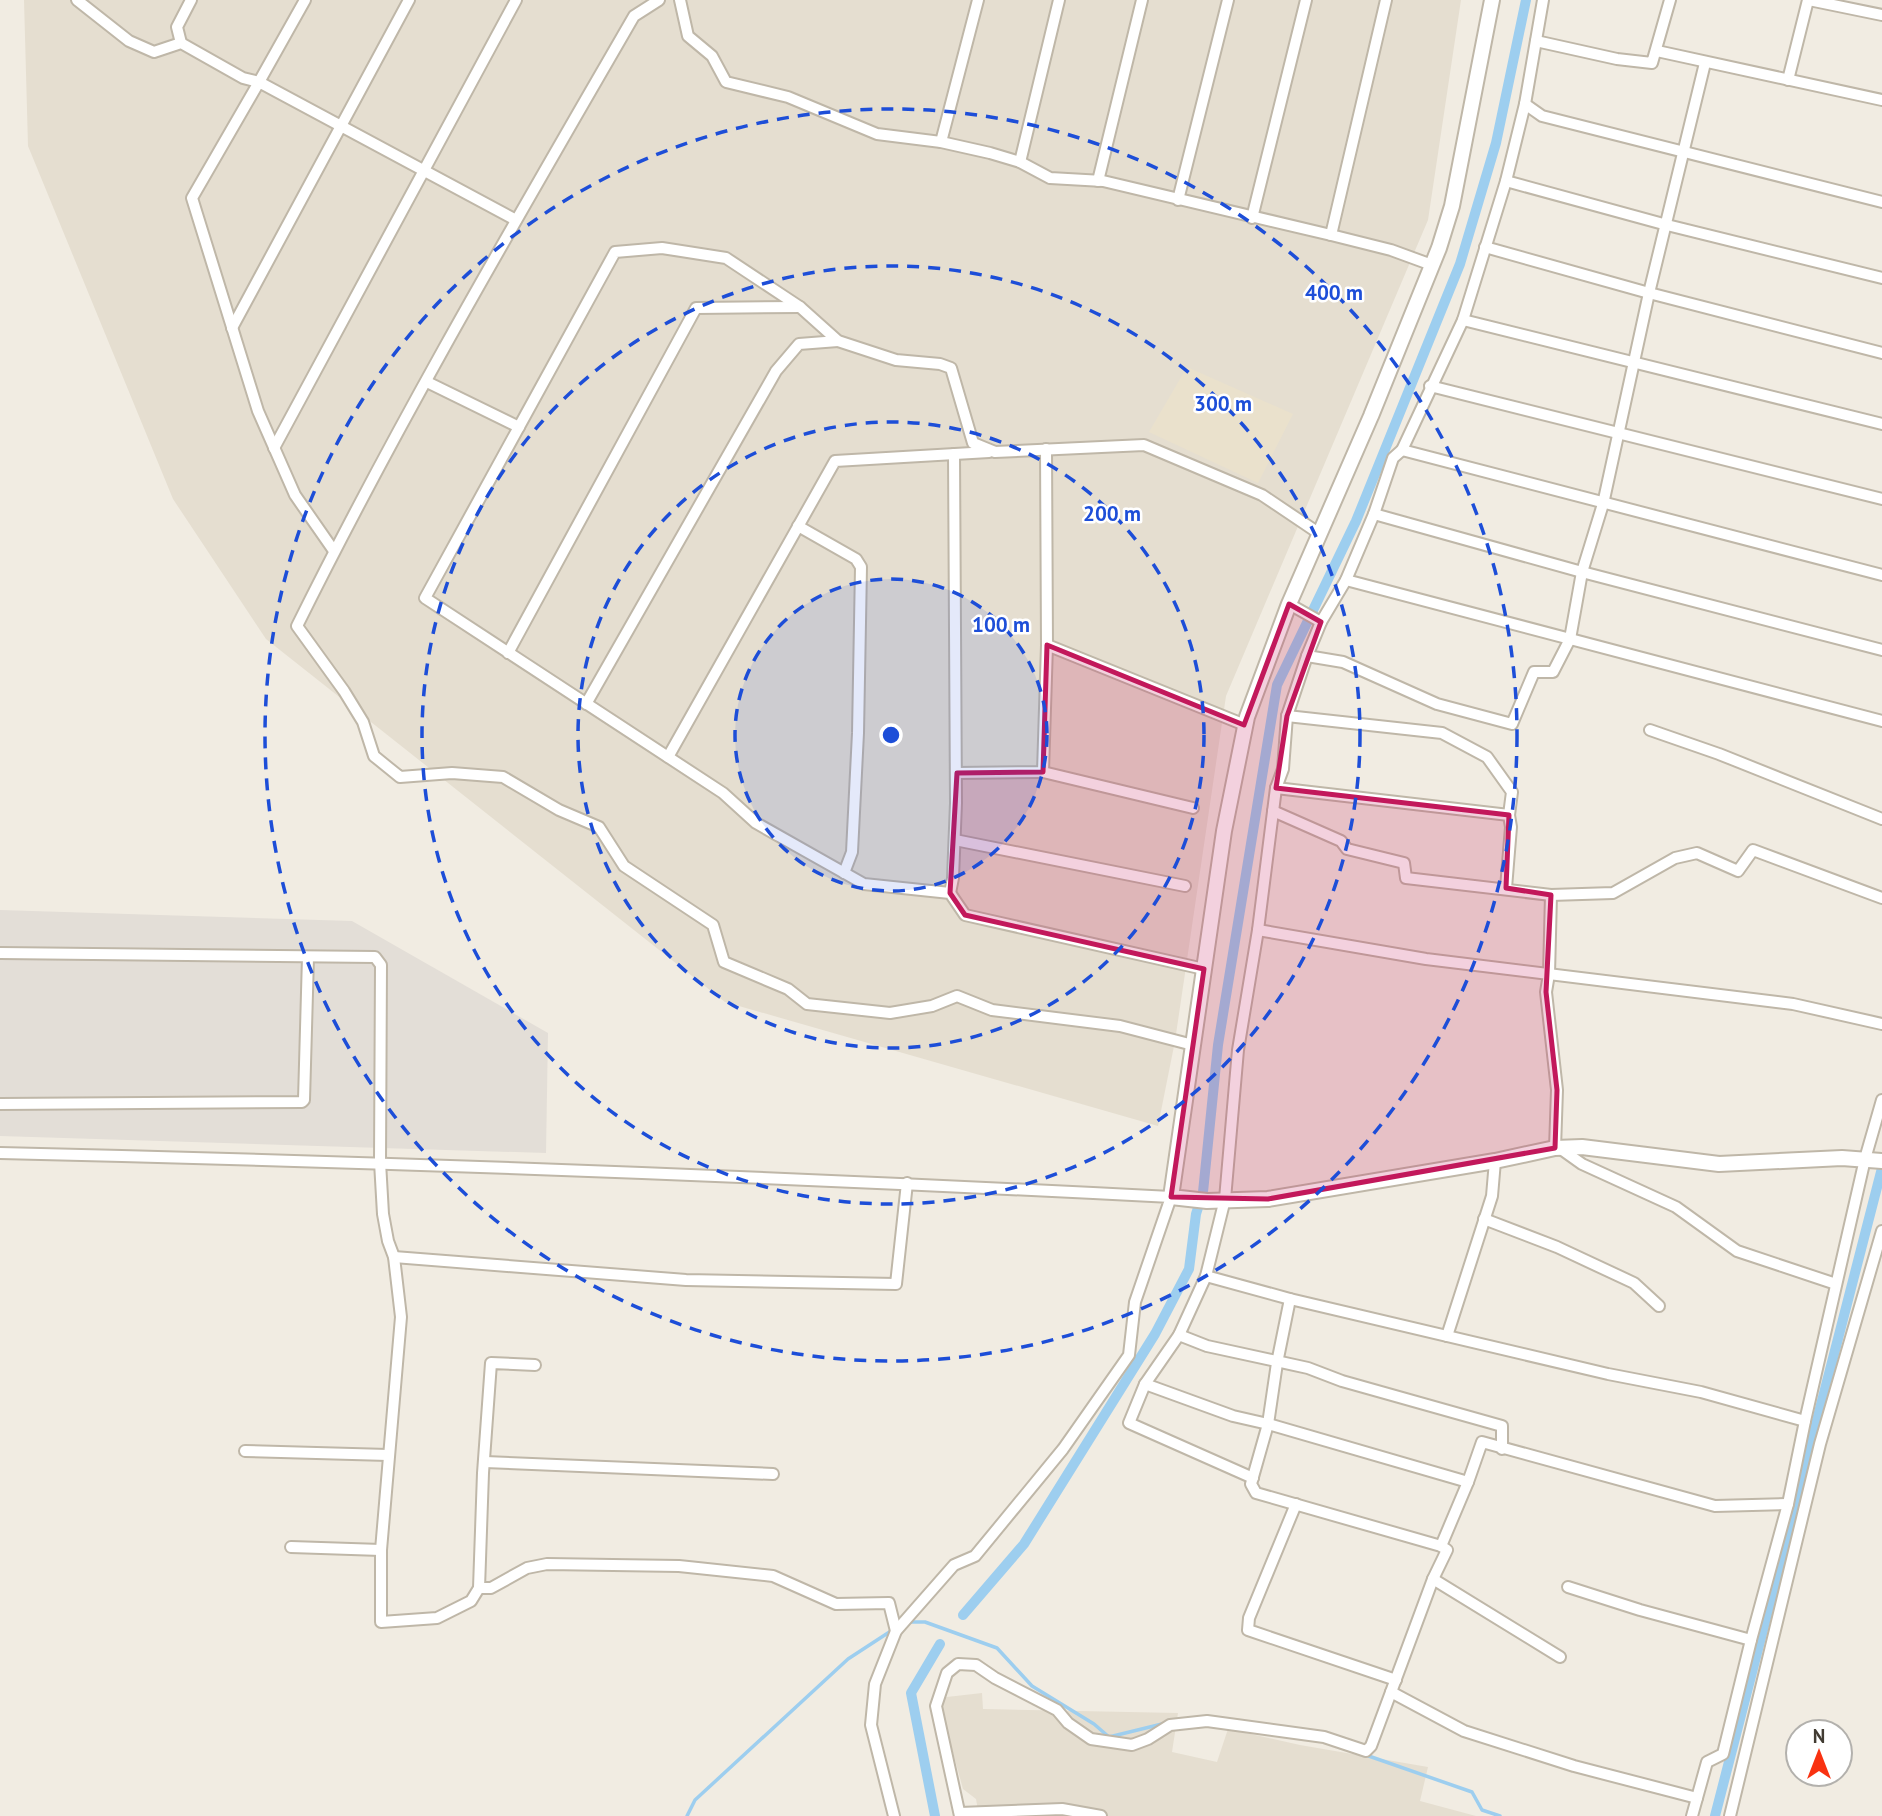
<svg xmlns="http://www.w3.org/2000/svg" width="1882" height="1816" font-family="'PT Sans',sans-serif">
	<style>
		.residential { fill: #e5ded0 }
		.industrial { fill: #e3ded7 }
		.education { fill: #eae1cc }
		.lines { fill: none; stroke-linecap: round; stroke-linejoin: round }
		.stream { stroke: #9dceef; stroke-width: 3.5 }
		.canal { stroke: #9dceef; stroke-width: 10 }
		.minor-casing { stroke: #bfb7a8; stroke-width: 14 }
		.tertiary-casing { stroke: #bfb7a8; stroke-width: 18 }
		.minor { stroke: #fff; stroke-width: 10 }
		.tertiary { stroke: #fff; stroke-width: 14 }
		.marked { fill: #c2185b; fill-opacity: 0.2; stroke: #c2185b; stroke-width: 5; stroke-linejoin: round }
		.ring { fill: none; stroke: #1d4ed8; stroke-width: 3.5; stroke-dasharray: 12 9 }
		.centre { fill: #1d4ed8; stroke: #fff; stroke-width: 3.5 }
		.ring-label { font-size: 21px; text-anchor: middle; font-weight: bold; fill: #1d4ed8; stroke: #fff; stroke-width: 5; stroke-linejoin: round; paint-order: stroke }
	</style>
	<rect width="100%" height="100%" fill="#f1ece2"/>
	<!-- residential -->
	<g class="residential">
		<polygon points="24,0 1461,0 1428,220 1226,696 1175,1041 1158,1126 725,1002 266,639 173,499 28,146"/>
		<polygon points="982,1693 983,1709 1178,1713 1172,1752 1217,1762 1228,1729 1300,1745 1428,1767 1420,1801 1476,1816 979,1816 976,1799 963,1789 938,1698"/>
	</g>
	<!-- industrial -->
	<polygon class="industrial" points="0,910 352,921 548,1033 546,1153 0,1136"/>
	<!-- education -->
	<polygon class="education" points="1187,367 1293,414 1258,483 1149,432"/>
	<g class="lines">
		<!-- stream -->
		<g class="stream">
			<polyline points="907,1622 925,1622 997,1648 1032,1686 1094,1724 1109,1737 1162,1724"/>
			<polyline points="1363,1754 1472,1792 1482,1810 1500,1816"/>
			<polyline points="687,1816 695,1800 848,1659 894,1629"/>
		</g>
		<!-- canal -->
		<g class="canal">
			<polyline points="963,1615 1024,1544 1155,1334 1189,1269 1196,1214 1203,1192 1218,1045 1277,685 1356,521 1460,264 1496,143 1526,0"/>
			<polyline points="935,1816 911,1693 940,1644"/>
			<polyline points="1715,1816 1882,1168"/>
		</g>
		<defs>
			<g id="minor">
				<polyline points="77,0 129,41 154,52 181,43 243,78 259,82 305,0"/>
				<path d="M659 0 634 16C518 217 400 418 297 626L344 691 363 722 374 756 400 777 452 773 503 777 559 810 599 827 624 866 713 925 724 962 788 989 807 1004 890 1013 932 1006 957 996 992 1010 1120 1026 1193 1045"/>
				<polyline points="680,0 688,36 712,56 726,82 788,97 877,134 941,142 990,153 1020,162 1050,178 1103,181 1331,235 1391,250 1432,265"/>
				<polyline points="1809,0 1882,15"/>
				<polyline points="1536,41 1617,59 1652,63 1670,0"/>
				<polyline points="181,43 177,27 191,0"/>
				<polyline points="1657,51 1882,100"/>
				<polyline points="1788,80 1808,0"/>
				<polyline points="1525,104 1542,116 1882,202"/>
				<polyline points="941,142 978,0"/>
				<polyline points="1020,162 1059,0"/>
				<polyline points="1098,181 1142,0"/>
				<polyline points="1506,181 1667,225 1882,278"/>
				<polyline points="1178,200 1228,0"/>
				<polyline points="1252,218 1306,0"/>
				<polyline points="1331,235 1386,0"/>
				<polyline points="1485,247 1649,293 1882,353"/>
				<polyline points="1463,320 1882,424"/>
				<polyline points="232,328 409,0"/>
				<polyline points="427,382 519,427"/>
				<polyline points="1430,386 1882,499"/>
				<polyline points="274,448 516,0"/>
				<polyline points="1046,449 1047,645"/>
				<polyline points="1402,450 1882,575"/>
				<polyline points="1374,514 1582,572 1882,650"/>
				<polyline points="798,526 856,559 861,567 858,733 852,852 844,873"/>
				<polyline points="334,551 295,495 258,411 192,198 259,82 516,220"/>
				<polyline points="1346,580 1882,721"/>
				<polyline points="1289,604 1321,622"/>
				<polyline points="508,653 696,308 800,307"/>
				<polyline points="1307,656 1343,662 1437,704 1512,724 1534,672 1553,672 1570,639 1582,572 1603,504 1649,293 1705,63"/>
				<polyline points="586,704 776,371 799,344 838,341"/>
				<polyline points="1287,716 1442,733 1487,757 1512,792 1509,815"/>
				<polyline points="1650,730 1719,754 1882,819"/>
				<polyline points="668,757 835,461 989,452"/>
				<polyline points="1043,772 1193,808"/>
				<polyline points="957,773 1043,772 1047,645 1245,725"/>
				<polyline points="1276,788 1509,815 1511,827 1506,888"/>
				<polyline points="1273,811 1341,841 1347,849 1404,863 1406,878 1551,895 1613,893 1675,858 1697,853 1738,871 1753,850 1882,898"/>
				<polyline points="955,840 1185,886"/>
				<polyline points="950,893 953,878 956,803 954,454"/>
				<polyline points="1551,895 1549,974 1546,992 1557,1090 1555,1148"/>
				<polyline points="1258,930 1426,959 1793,1004 1882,1024"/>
				<polyline points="0,953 375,957 381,965 380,1162 383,1214 388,1241 394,1257 401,1317 381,1550 381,1622 437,1618 471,1601 479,1588 483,1473 491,1363 535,1365"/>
				<polyline points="1204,969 965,915 950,893 864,884 756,823 723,793 425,598 615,252 662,248 726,258 800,307 838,341 896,360 940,364 951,368 973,443 995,452 1144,445 1262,495 1320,534"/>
				<polyline points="0,1104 302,1102 304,1100 308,957"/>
				<polyline points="1561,1149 1582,1164 1676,1207 1737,1251 1836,1284"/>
				<path d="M0 1153C391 1162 781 1177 1171 1197L1135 1302 1129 1355 1063 1449 975 1556 954 1565 896 1631 875 1684 871 1725 894 1816"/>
				<polyline points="1484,1219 1557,1247 1634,1283 1659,1306"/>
				<polyline points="394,1257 686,1280 896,1284 907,1183"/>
				<polyline points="1206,1276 1290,1299"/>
				<polyline points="1179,1335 1207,1346 1308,1368 1342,1381 1502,1426 1502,1449"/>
				<polyline points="1447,1336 1492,1196 1495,1161"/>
				<polyline points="1145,1384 1233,1416 1268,1424 1468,1482"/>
				<polyline points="245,1451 388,1455"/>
				<polyline points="485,1462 773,1474"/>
				<polyline points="1253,1478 1129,1423 1145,1384 1179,1335 1206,1276 1225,1199 1238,1050 1258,930 1276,788 1283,769 1287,716 1307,656 1321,622 1346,580 1374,514 1393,458 1402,450 1463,320 1506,181 1525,104 1543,0"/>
				<polyline points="1296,1504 1249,1618 1248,1630 1396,1680"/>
				<polyline points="1441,1546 1256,1493 1251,1484 1268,1424 1277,1363 1290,1299 1608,1374 1701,1392 1805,1421"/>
				<polyline points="291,1547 381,1550"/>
				<polyline points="1433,1579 1560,1657"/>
				<polyline points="1568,1587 1640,1610 1751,1640"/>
				<polyline points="479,1588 491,1588 527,1568 547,1564 679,1566 773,1576 836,1604 889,1603 896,1631"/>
				<polyline points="1391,1692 1464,1731 1574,1766 1697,1798"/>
				<polyline points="960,1813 1062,1809 1101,1816"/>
				<polyline points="960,1816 936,1706 947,1673 958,1664 976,1665 995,1678 1057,1710 1068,1723 1091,1739 1132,1745 1148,1739 1170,1725 1207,1721 1324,1737 1366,1751 1371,1746 1433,1579 1447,1550 1441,1546 1468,1482 1482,1442 1715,1506 1788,1504"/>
				<polyline points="1692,1816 1707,1762 1723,1754 1751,1640 1788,1504 1805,1421 1865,1159 1882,1100"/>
				<polyline points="1730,1816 1820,1444 1882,1231"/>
			</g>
			<polyline id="tertiary" points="1492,0 1452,206 1439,248 1371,416 1289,604 1247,717 1224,831 1171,1197 1207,1201 1268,1199 1495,1161 1555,1148 1582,1147 1719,1164 1842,1158 1882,1161"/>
		</defs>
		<!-- minor casing -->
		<use href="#minor" class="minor-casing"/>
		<!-- tertiary casing -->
		<use href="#tertiary" class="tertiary-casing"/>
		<!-- minor -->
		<use href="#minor" class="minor"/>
		<!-- tertiary -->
		<use href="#tertiary" class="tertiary"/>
	</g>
	<!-- marked area -->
	<path class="marked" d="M1289 604 1321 622 1287 716 1276 788 1509 815 1506 888 1551 895 1546 992 1557 1090 1555 1148 1268 1199 1171 1197 1204 969 965 915 950 893 957 773 1043 772 1047 645 1244 725Z"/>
	<!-- distance rings -->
	<circle cx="891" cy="735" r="156" fill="#1d4ed8" fill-opacity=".12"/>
	<g class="ring">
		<circle cx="891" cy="735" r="156"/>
		<circle cx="891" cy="735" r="313"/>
		<circle cx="891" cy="735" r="469"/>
		<circle cx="891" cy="735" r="626"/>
	</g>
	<circle cx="891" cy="735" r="10" class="centre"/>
	<g class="ring-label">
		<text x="1334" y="300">400 m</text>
		<text x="1223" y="411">300 m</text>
		<text x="1112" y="521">200 m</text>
		<text x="1001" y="632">100 m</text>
	</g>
	<!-- north arrow -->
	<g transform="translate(1819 1753)"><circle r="33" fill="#ffffff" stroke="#b3b1ad" stroke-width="2"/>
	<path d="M0-5L12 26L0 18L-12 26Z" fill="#f93211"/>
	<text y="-10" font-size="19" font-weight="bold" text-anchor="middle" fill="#423c33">N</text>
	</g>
</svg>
